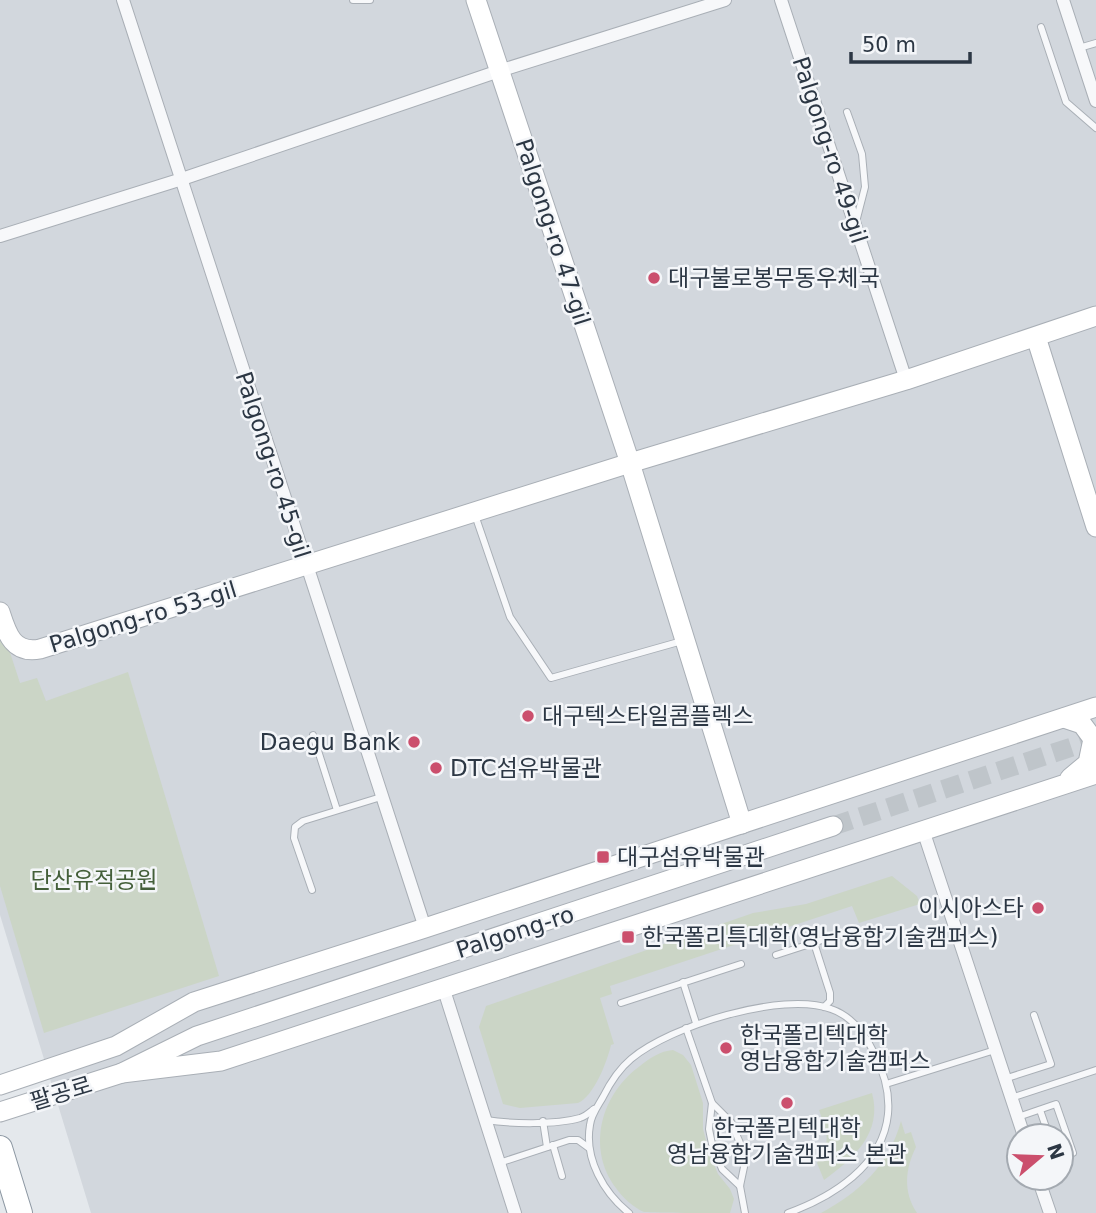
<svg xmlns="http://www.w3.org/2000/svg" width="1096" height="1213" font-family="'DejaVu Sans','Noto Sans KR',sans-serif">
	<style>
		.built { fill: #d2d7dd; fill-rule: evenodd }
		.green { fill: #cbd5c6 }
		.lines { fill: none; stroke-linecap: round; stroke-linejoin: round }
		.secondary-tunnel { stroke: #bfc5ca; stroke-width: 19; stroke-dasharray: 19 10; stroke-linecap: butt }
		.lane-casing { stroke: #a9afb6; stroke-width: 8 }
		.street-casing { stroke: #a9afb6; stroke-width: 14 }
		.secondary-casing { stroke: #a9afb6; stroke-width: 21 }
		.highway-casing { stroke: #8c97a2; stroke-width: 26 }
		.lane { stroke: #f7f8fa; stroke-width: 6 }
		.street { stroke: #f7f8fa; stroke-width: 12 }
		.secondary { stroke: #fff; stroke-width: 19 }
		.highway { stroke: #fff; stroke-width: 24 }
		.poi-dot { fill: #cb4f6d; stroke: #f4f6f9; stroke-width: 2.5 }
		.labels { text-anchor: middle; stroke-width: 5; stroke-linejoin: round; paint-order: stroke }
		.street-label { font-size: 23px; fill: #2c3744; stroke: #f4f6f9 }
		.poi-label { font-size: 23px; fill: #2c3744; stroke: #f4f6f9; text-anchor: start }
		.park-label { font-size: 23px; fill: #445f3a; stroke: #f4f6f9 }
	</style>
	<rect width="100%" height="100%" fill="#e4e8ec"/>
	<!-- built -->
	<path class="built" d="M0 0H1096V1213H91L0 915ZM1019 1136H1061V1178H1019Z"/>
	<!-- green -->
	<g class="green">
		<polygon points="0,622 20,683 37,678 46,701 128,672 219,976 44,1033 0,886"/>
		<path d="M892 876 917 896 920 904 859 923 852 906 610 986 612 994 600 998 614 1044 611 1045C607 1062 594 1096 578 1103L520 1108 503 1104 479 1027 486 1006 753 913 806 904Z"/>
		<path d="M673 1050 683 1055 691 1065 703 1103V1129L710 1155 718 1174 730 1189 734 1199 730 1213C713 1213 657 1213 644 1212 634 1208 622 1197 616 1188 586 1148 601 1094 640 1066 650 1058 660 1051 673 1050Z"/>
		<path d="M872 1093C883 1133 853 1159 824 1180L817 1163C832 1141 827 1134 819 1110Z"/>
		<path d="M901 1121 905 1134 911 1132 916 1147C905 1169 903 1192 917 1213H821C860 1192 889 1165 901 1121Z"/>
	</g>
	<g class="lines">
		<!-- secondary-tunnel -->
		<polyline class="secondary-tunnel" points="833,826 1096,739"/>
		<defs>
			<g id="lane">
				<polyline points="353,0 370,0"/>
				<polyline points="1041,27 1066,102 1096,128"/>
				<polyline points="1079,48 1096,43"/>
				<polyline points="847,112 862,154 865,187 856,222"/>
				<polyline points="475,515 510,617 551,678 682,641"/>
				<polyline points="313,735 337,810"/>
				<polyline points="312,890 294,838 295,827 303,821 381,797"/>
				<polyline points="814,943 830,993 830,1001 824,1007"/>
				<polyline points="776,955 853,930"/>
				<polyline points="683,982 696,1023"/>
				<polyline points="621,1003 741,964"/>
				<polyline points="686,1028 712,1103 709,1129 712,1144 722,1169 740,1186"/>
				<polyline points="1004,1079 1051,1064 1034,1015"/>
				<polyline points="886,1084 995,1050"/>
				<polyline points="1011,1098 1096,1070"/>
				<polyline points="712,1103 731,1122 740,1143 744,1167 740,1186 745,1213"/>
				<polyline points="1040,1110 1049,1136"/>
				<polyline points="1018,1117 1056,1104 1073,1153 1061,1157"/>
				<path d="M486 1120C510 1124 556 1125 580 1118 586 1116 590 1112 594 1109"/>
				<polyline points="543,1121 547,1147"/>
				<polyline points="553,1145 562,1176"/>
				<polyline points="499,1163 569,1140 578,1140 589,1148"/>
				<path d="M629 1213C604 1193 584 1159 590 1125 591 1115 598 1106 603 1097 610 1083 619 1069 631 1059 670 1026 782 991 831 1009 852 1016 865 1034 874 1053 884 1072 890 1092 888 1114 883 1166 832 1197 788 1213"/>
			</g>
			<g id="street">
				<polyline points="123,0 425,928"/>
				<polyline points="781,0 906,380"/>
				<polyline points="1063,0 1096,101"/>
				<polyline points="0,236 182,179 499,71 725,0"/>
				<polyline points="923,830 1024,1136"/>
				<polyline points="444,990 515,1213"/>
				<polyline points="1038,1178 1050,1213"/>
			</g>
			<g id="secondary">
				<polyline points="476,0 630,463 742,824"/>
				<polyline points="1036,337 1096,527"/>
				<path d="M0 612C7 634 13 654 40 649L630 463 906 380 1096 316"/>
				<polyline points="1064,718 1082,724 1093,739 1088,763 1070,778"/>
				<polyline points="122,1073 221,1061 1096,774"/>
				<polyline points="0,1085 116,1046 194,1002 425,928 1096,707"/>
				<polyline points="0,1112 122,1073 197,1036 833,826"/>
			</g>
			<polyline id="highway" points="0,1148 20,1213"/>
		</defs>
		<!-- lane casing -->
		<use href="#lane" class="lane-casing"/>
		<!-- street casing -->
		<use href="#street" class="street-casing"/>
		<!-- secondary casing -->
		<use href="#secondary" class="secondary-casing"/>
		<!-- highway casing -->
		<use href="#highway" class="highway-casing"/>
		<!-- lane -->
		<use href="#lane" class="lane"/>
		<!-- street -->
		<use href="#street" class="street"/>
		<!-- secondary -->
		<use href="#secondary" class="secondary"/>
		<!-- highway -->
		<use href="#highway" class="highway"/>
	</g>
	<!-- markers -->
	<g class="poi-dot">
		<circle cx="654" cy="278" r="7"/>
		<circle cx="528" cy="716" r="7"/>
		<circle cx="414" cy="742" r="7"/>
		<circle cx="436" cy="768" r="7"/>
		<rect x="596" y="850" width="14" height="14" rx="3.5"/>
		<circle cx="1038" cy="908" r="7"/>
		<rect x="621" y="930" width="14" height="14" rx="3.5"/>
		<circle cx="726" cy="1048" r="7"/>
		<circle cx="787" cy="1103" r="7"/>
	</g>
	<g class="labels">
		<!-- street labels -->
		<g class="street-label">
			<text transform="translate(830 150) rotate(72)" y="8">Palgong-ro 49-gil</text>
			<text transform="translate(553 232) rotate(72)" y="8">Palgong-ro 47-gil</text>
			<text transform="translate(273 465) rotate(72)" y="8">Palgong-ro 45-gil</text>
			<text transform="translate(143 617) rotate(-17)" y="8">Palgong-ro 53-gil</text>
			<text transform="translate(515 932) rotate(-18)" y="8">Palgong-ro</text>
			<text transform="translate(61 1093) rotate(-17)" y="8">팔공로</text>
		</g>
		<!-- poi labels -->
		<g class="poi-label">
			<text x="668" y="286">대구불로봉무동우체국</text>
			<text x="542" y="724">대구텍스타일콤플렉스</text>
			<text x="400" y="750" text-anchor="end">Daegu Bank</text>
			<text x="450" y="776">DTC섬유박물관</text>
			<text x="617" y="865">대구섬유박물관</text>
			<text x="1024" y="916" text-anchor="end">이시아스타</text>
			<text x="642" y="945">한국폴리특데학(영남융합기술캠퍼스)</text>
			<text x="740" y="1043">한국폴리텍대학<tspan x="740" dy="26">영남융합기술캠퍼스</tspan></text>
			<text x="787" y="1136" text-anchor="middle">한국폴리텍대학<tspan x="787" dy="26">영남융합기술캠퍼스 본관</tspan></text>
		</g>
		<!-- park labels -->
		<g class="park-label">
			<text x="94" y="888">단산유적공원</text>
		</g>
	</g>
	<!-- north arrow -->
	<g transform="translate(1040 1157) rotate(71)"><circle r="33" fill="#f4f6f9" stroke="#a4aab1" stroke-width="2"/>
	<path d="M0-5L12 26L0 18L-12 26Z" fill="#cb4f6d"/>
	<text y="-10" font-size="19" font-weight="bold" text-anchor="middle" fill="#2c3744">N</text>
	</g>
	<!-- scale -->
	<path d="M851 52v10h119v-10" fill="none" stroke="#2c3744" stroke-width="3.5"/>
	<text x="862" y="52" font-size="21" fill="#2c3744" stroke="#f4f6f9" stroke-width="5" paint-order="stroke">50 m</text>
</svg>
